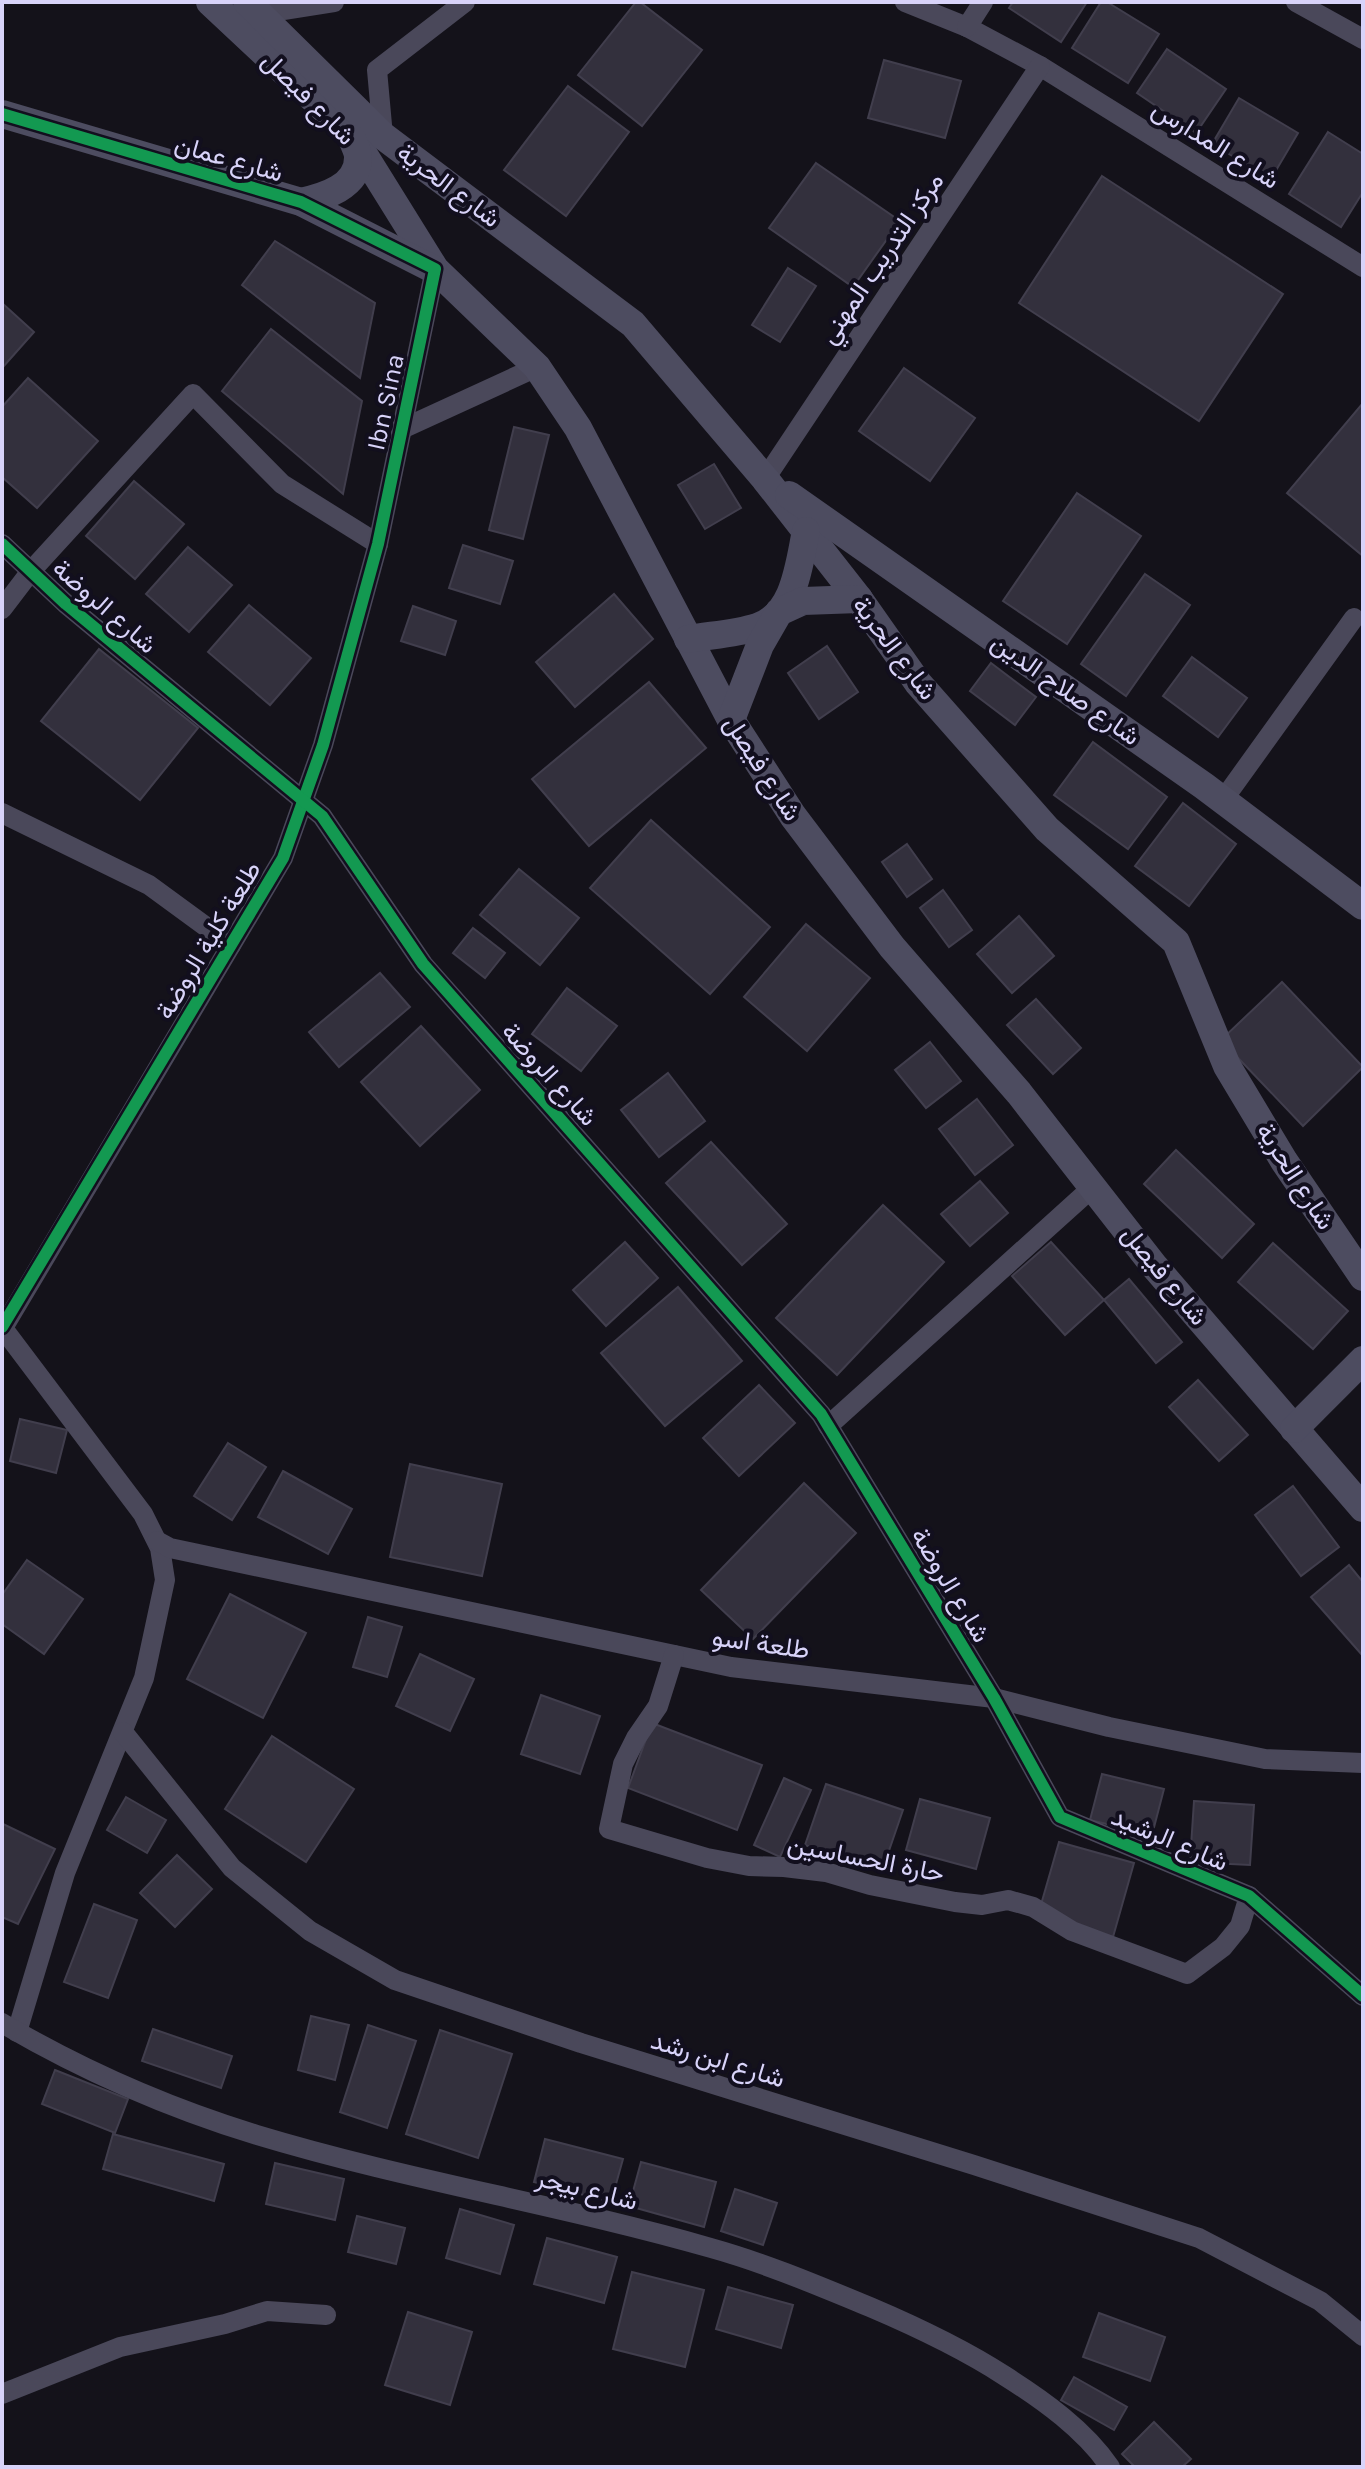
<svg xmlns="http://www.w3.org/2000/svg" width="1365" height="2469" font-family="Karla,Vazirmatn,sans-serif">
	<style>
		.building { fill: #33303d; stroke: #413e4d; stroke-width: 2 }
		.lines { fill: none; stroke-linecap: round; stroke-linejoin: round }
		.street { stroke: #4a485a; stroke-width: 20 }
		.secondary { stroke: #4d4c60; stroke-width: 28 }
		.cycleway-casing { stroke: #120f1e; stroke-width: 17 }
		.cycleway { stroke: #139951; stroke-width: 12 }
		.labels { text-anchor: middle; stroke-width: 8; stroke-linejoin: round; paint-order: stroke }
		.street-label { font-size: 26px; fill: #d8d3f9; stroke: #120f1e }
	</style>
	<rect width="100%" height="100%" fill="#14121a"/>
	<!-- building -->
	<g class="building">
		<polygon points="636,2 640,2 702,50 642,126 578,75"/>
		<polygon points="1013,2 1087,2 1061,42 1009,8"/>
		<polygon points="1101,2 1107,2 1159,34 1128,83 1072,48"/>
		<polygon points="1167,49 1226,89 1196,133 1137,93"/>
		<polygon points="884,60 961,81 945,138 868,118"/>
		<polygon points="568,86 629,132 566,216 504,170"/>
		<polygon points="1239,98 1298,133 1271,179 1212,144"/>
		<polygon points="1328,132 1363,154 1363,192 1341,227 1289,194"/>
		<polygon points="816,163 900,221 853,287 769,228"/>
		<polygon points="1102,176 1283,294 1199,421 1019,303"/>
		<polygon points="275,241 375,303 360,378 242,285"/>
		<polygon points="788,268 816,286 780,342 752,325"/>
		<polygon points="2,303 34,332 3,367 2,366"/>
		<polygon points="271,329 362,401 343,494 222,391"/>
		<polygon points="904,368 975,418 930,481 859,431"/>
		<polygon points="28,378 98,441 37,508 2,477 2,407"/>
		<polygon points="1363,403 1363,556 1287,493"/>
		<polygon points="514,427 549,435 523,539 489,530"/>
		<polygon points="714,464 741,508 705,529 678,485"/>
		<polygon points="134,481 184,524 135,579 86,536"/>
		<polygon points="1077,493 1141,536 1067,644 1003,601"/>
		<polygon points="463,545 513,561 500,604 449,588"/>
		<polygon points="188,547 232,585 189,632 146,594"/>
		<polygon points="1145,574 1190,605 1126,696 1081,664"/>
		<polygon points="614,594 653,639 575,707 536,662"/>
		<polygon points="249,605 311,658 270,705 208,652"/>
		<polygon points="413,606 456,621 445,655 401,641"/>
		<polygon points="827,646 858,692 819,719 788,673"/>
		<polygon points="99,649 198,728 140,800 41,721"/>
		<polygon points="1192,657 1247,698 1218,737 1163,696"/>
		<polygon points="991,663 1036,697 1015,725 970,691"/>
		<polygon points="649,682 706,748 589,846 532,779"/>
		<polygon points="1093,742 1167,797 1128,849 1054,795"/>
		<polygon points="1183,803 1236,844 1189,906 1135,866"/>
		<polygon points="651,820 770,927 710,994 590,888"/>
		<polygon points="907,844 932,879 907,897 882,862"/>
		<polygon points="519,869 579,918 540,965 480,915"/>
		<polygon points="943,890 972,930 949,947 920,908"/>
		<polygon points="1019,916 1054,956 1012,993 977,954"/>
		<polygon points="806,924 870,978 807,1051 744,997"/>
		<polygon points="473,928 505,953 485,978 453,953"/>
		<polygon points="380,973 410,1007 339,1067 309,1032"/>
		<polygon points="1282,982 1363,1067 1303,1126 1221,1040"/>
		<polygon points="567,988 617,1026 581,1071 532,1034"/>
		<polygon points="1036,999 1081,1048 1053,1074 1007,1025"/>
		<polygon points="421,1026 480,1090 420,1146 361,1082"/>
		<polygon points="930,1042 961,1081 926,1108 895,1070"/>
		<polygon points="668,1073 705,1121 659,1157 621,1110"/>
		<polygon points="977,1099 1013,1145 975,1175 939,1129"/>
		<polygon points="711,1142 787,1224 742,1265 666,1183"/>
		<polygon points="1176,1150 1254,1224 1222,1258 1144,1184"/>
		<polygon points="980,1181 1008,1213 970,1246 941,1214"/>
		<polygon points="883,1205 944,1262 837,1375 776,1318"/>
		<polygon points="625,1242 658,1278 606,1326 573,1290"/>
		<polygon points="1051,1242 1104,1300 1065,1335 1012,1276"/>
		<polygon points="1273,1243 1348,1311 1313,1349 1238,1282"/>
		<polygon points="1129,1279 1182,1342 1156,1363 1104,1300"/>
		<polygon points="678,1287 742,1361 665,1426 601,1353"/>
		<polygon points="1198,1380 1248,1435 1219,1461 1169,1407"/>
		<polygon points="759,1385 795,1423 739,1476 703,1438"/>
		<polygon points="20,1419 67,1430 56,1473 10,1461"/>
		<polygon points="228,1443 266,1467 232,1520 194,1496"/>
		<polygon points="410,1464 502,1484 482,1576 390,1557"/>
		<polygon points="283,1471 352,1509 328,1554 258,1517"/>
		<polygon points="804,1483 856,1533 753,1639 701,1590"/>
		<polygon points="1293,1486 1339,1547 1301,1576 1255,1515"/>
		<polygon points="27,1560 83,1599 44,1654 2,1624 2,1595"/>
		<polygon points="1349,1565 1363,1582 1363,1656 1311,1597"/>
		<polygon points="230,1594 306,1633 263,1718 187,1679"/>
		<polygon points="368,1617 402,1627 387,1677 353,1667"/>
		<polygon points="420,1654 474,1679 450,1731 396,1706"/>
		<polygon points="541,1695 600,1716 580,1774 521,1754"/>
		<polygon points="652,1723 762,1765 737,1830 628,1788"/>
		<polygon points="272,1736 354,1789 306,1862 225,1809"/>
		<polygon points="1102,1774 1164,1789 1152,1835 1090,1820"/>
		<polygon points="784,1778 811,1790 780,1857 754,1845"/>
		<polygon points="826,1784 903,1810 882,1871 805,1845"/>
		<polygon points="126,1797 166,1820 147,1853 107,1830"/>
		<polygon points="920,1799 990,1818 976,1869 906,1850"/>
		<polygon points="1194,1801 1254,1805 1250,1865 1190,1862"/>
		<polygon points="3,1824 55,1849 18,1924 2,1917"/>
		<polygon points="1059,1842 1134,1863 1113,1937 1038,1915"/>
		<polygon points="177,1855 212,1889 175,1927 140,1893"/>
		<polygon points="94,1904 137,1920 108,1998 64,1982"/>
		<polygon points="311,2016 349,2025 335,2080 298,2070"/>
		<polygon points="368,2025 416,2041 387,2128 340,2112"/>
		<polygon points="153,2029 232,2056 221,2088 142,2061"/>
		<polygon points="440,2030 512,2054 478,2158 406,2134"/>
		<polygon points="55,2070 128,2099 115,2133 42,2104"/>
		<polygon points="113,2134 224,2164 214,2201 103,2169"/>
		<polygon points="545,2139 623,2159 611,2202 534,2182"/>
		<polygon points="641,2162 716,2182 704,2227 629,2206"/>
		<polygon points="275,2163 344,2179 335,2220 266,2204"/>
		<polygon points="735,2189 777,2203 763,2245 721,2231"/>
		<polygon points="460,2209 514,2225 500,2274 446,2258"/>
		<polygon points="357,2216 405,2228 396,2264 348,2252"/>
		<polygon points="547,2238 617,2257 604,2303 534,2284"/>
		<polygon points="632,2272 704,2290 685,2367 613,2349"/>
		<polygon points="728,2287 793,2305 781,2348 716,2329"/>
		<polygon points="408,2312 472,2332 450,2405 385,2385"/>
		<polygon points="1099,2313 1165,2337 1150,2381 1083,2357"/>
		<polygon points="1074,2377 1127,2407 1114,2430 1061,2400"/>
		<polygon points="1154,2422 1191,2459 1182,2467 1135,2467 1122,2454"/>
	</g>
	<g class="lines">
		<!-- street -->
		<g class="street">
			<polyline points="905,2 967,27 1040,66 1363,267"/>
			<polyline points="1296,2 1363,39"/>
			<polyline points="258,14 334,2"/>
			<polyline points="967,27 983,2"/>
			<polyline points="383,136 377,70 465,2"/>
			<polyline points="402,429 537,367"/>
			<polyline points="765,479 1040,66"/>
			<polyline points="2,544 66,604 322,816 423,964 821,1414 994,1698 1060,1817 1249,1896 1363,1996"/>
			<polyline points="2,609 31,571 193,394 282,484 378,544"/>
			<polyline points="1223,800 1354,618"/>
			<polyline points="2,813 149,885 231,945"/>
			<polyline points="2,1327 143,1514 160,1548 165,1580 144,1678 65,1873 17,2032"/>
			<polyline points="3,1328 283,858 323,745 378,544 435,269"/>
			<polyline points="828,1426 1094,1186"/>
			<polyline points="157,1541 170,1548 731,1667 994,1698 1109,1727 1265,1759 1363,1763"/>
			<polyline points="674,1655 658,1706 636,1738 623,1764 609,1829 707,1858 749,1866 784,1867 826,1872 870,1885 955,1902 982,1905 1008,1900 1033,1907 1072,1931 1187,1974 1223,1947 1240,1926 1249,1896"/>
			<polyline points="123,1732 232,1868 310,1931 395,1980 581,2043 974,2165 1199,2238 1320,2301 1363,2336"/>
			<path d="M2 2023C82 2070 169 2108 257 2135 406 2180 561 2205 711 2248 765 2263 819 2286 870 2307 917 2327 962 2348 1005 2376 1043 2400 1085 2430 1110 2467"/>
			<polyline points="2,2394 120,2347 225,2324 267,2311 326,2315"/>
		</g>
		<!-- secondary -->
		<g class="secondary">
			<polyline points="210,2 351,134 435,269 537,367 578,428 731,720 793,816 892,947 1019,1093 1155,1267 1363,1508"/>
			<polyline points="247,2 383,136 633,324 765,479 859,599 918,683 1047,829 1176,942 1227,1066 1284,1161 1363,1277"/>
			<polyline points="2,114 301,202 433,269"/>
			<path d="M301 202C323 197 359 187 358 157 358 152 354 144 352 139"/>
			<polyline points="789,495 1204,786 1363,906"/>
			<path d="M688 639C711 635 735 634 757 627 795 615 799 564 806 531"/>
			<polyline points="731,720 760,645 779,612 803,601 859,599"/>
			<polyline points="1294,1429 1363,1360"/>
		</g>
		<defs>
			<g id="cycleway">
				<polyline points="2,114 301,202 435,269 378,544 323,745 283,858 2,1327"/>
				<polyline points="2,544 66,604 322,816 423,964 821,1414 994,1698 1060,1817 1249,1896 1363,1996"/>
			</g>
		</defs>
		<!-- cycleway casing -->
		<use href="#cycleway" class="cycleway-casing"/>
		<!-- cycleway -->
		<use href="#cycleway" class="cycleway"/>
	</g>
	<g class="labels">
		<!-- street labels -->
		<g class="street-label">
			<text transform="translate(309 98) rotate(45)" y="9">شارع فيصل</text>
			<text transform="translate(1216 144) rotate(32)" y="9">شارع المدارس</text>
			<text transform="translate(229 158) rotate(16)" y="9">شارع عمان</text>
			<text transform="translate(449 185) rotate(37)" y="9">شارع الحرية</text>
			<text transform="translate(881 258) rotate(-56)" y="9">مركز التدريب المهني</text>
			<text transform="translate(385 402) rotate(-78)" y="9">Ibn Sina</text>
			<text transform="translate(105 606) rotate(41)" y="9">شارع الروضة</text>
			<text transform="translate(895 648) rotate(53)" y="9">شارع الحرية</text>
			<text transform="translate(1066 689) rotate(35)" y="9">شارع صلاح الدين</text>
			<text transform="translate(763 768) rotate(57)" y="9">شارع فيصل</text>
			<text transform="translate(208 940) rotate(-59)" y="9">طلعة كلية الروضة</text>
			<text transform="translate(550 1074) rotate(48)" y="9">شارع الروضة</text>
			<text transform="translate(1296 1176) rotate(57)" y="9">شارع الحرية</text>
			<text transform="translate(1165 1275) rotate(51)" y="9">شارع فيصل</text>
			<text transform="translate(951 1585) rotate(59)" y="9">شارع الروضة</text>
			<text transform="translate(761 1643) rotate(8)" y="9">طلعة اسو</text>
			<text transform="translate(1170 1839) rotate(23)" y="9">شارع الرشيد</text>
			<text transform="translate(866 1858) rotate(11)" y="9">حارة الحساسين</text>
			<text transform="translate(718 2059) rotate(17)" y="9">شارع ابن رشد</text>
			<text transform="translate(587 2189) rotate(14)" y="9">شارع بيجر</text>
		</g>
	</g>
	<!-- border -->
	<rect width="1365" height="2469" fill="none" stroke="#d8d3f9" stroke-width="8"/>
</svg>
